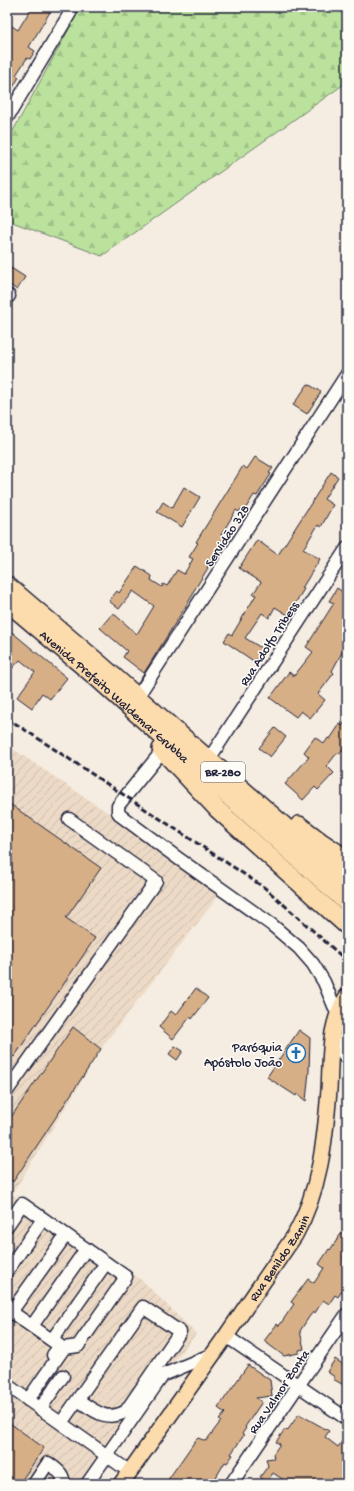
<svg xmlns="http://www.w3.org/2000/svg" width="354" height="1491" font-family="'Gochi Hand',sans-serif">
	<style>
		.industrial { fill: url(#industrial-furrows) }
		.forest { fill: url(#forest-firs); stroke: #6e826c }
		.building { fill: #d6af87; stroke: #22223b }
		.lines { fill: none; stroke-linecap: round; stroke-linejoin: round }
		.minor-casing { stroke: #22223b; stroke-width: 15 }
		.major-casing { stroke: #22223b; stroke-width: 18 }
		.highway-casing { stroke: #22223b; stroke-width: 20 }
		.minor { stroke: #fdfcf7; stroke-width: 12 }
		.major { stroke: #fcdcac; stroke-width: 15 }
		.highway { stroke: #fcdcac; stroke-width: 17 }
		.rail { stroke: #22223b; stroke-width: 3; stroke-dasharray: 6 3; stroke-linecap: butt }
		.labels { text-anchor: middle; stroke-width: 3; stroke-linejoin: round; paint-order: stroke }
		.shield { fill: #fdfcf7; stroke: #646373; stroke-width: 1 }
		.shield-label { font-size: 12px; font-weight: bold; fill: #22223b }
		.street-label { font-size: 13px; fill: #22223b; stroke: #fdfcf7 }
		.poi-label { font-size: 13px; fill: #22223b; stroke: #fdfcf7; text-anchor: end }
	</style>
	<defs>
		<pattern id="industrial-furrows" width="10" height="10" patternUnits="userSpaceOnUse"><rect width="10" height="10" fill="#ecdac6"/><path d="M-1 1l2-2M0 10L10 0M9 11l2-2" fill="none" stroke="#cabbab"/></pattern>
		<pattern id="forest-firs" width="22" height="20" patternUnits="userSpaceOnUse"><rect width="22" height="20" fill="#bbe29d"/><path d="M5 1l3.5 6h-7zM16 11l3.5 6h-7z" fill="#a0c288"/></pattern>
	</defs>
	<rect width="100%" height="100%" fill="#f5ede1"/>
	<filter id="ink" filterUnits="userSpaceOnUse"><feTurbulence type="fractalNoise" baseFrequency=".025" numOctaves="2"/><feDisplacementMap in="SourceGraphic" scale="8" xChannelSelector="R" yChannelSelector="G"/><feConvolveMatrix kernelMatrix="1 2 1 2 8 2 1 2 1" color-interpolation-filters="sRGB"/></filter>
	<g filter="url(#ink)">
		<!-- industrial -->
		<polygon class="industrial" points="7,745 223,890 105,1043 12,1194 101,1261 115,1261 144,1282 196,1334 123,1426 86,1484 7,1484"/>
		<!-- forest -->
		<polygon class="forest" points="81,7 347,7 347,82 102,256 7,220 7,142"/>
		<!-- building -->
		<g class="building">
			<polygon points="32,7 53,7 29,47 35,51 30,59 27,58 16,75 19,77 7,98 7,34 12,26 18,30"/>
			<polygon points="11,268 25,277 17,290 7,283 7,274"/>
			<polygon points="308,384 321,392 307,414 293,405"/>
			<polygon points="255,457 273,468 269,473 271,474 257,496 254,495 244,511 241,509 239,512 236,510 221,535 229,541 219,555 216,553 207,567 208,568 193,592 194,593 144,673 123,657 127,651 100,628 113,613 137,634 154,606 133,591 119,609 109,601 117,591 119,593 137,566 152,576 151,580 162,587 163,584 167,586 177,570 184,574 193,559 189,557 198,543 196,542 243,466 247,469"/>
			<polygon points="331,472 338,477 324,499 333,505 321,527 318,525 303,549 320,559 302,588 304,589 288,615 275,607 269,618 262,613 245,638 263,649 255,662 224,641 229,633 232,635 256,595 253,594 261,582 239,568 257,540 278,555"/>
			<polygon points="184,487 200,497 182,527 157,512 163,502 172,508"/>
			<polygon points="337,588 347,595 347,643 332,671 334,673 318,694 325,700 310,718 301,711 296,717 270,698 289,672 294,676 313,652 306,647 334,603 329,601"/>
			<polygon points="7,628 67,678 50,699 42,693 32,708 17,697 35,672 20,660 7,674"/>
			<polygon points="347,719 347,753 342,750 339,754 337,753 327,766 334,773 318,790 315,787 303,800 285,784 309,757 304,752 315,737 324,744 328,738 330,739 340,724 342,726"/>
			<polygon points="275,728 286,737 270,757 259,748"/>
			<polygon points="7,802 101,868 66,918 95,938 14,1057 7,1052"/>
			<polygon points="196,988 208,998 192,1019 190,1017 173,1039 159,1027 171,1011 176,1015"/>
			<polygon points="73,1027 101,1049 13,1182 7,1177 7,1123"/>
			<polygon points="299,1030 310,1038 309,1071 306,1101 297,1094 296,1096 267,1077"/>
			<polygon points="175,1046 183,1051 177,1060 169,1054"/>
			<polygon points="347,1225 347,1252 343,1258 347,1260 347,1283 338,1297 335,1295 329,1304 323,1300 315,1313 313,1312 309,1317 300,1331 304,1349 299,1350 299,1353 284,1356 264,1341 277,1324 279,1326 294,1304 291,1302 308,1279 314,1283 324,1268 319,1264 329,1249 330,1250"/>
			<polygon points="335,1359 347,1367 347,1387 333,1379 335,1377 327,1372"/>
			<polygon points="248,1365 270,1380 272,1396 256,1398 262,1402 245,1427 246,1428 242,1434 244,1435 231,1454 233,1455 227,1463 225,1462 212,1484 165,1484 195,1441 198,1438 206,1441 221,1421 219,1420 225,1413 218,1408"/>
			<polygon points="299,1414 329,1431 325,1437 338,1447 347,1434 347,1471 338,1484 290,1484 273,1473 267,1482 260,1477 268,1466 266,1459 274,1458 273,1454 280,1444 276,1442 285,1429 287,1431"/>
			<polygon points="7,1421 44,1448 19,1484 7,1484"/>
		</g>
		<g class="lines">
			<defs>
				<g id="minor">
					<polyline points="7,118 70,13"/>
					<polyline points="7,295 9,296"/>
					<polyline points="140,693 347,374"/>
					<polyline points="163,750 121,802 118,806 118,812 121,816 179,859 272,925 299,948 313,964 324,982 337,1013"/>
					<polyline points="213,753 347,548"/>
					<polyline points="332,1032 344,1055 347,1059"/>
					<polyline points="7,1091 156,881 69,819"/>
					<polyline points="7,1226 22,1204 126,1277 78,1346 64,1348 28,1400"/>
					<polyline points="7,1271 43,1219"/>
					<polyline points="7,1309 60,1346 53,1355"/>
					<polyline points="11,1312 66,1235"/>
					<polyline points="32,1326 86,1249"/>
					<polyline points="226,1336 347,1419"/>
					<polyline points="52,1340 106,1263"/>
					<polyline points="7,1385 130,1472"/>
					<polyline points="40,1409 63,1376"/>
					<path d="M61 1423 143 1307 180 1332 126 1411C107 1423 93 1410 78 1400"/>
					<path d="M34 1484 48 1463C56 1469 65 1474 63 1484"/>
					<polyline points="87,1484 163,1375 213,1354"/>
					<polyline points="231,1484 347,1314"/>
				</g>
				<g id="major">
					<path id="s1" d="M121 1484 226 1336 295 1235C320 1190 325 1141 329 1090 331 1056 328 1026 347 996"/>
				</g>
				<g id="highway">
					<polyline points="7,585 100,664 347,881"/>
					<path id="s2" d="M7 602 97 678 347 903"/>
					<polyline points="161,749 217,809 347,926"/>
					<polyline points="299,825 320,841 347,859"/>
				</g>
			</defs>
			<!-- minor casing -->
			<use href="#minor" class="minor-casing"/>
			<!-- major casing -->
			<use href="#major" class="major-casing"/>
			<!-- highway casing -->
			<use href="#highway" class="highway-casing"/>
			<!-- minor -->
			<use href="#minor" class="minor"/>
			<!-- major -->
			<use href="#major" class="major"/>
			<!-- highway -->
			<use href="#highway" class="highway"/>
			<!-- rail -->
			<polyline class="rail" points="7,718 265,888 347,961"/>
		</g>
	</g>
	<!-- icons -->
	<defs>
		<symbol id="church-ring" viewBox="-11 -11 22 22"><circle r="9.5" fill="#fdfcf7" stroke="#1f6fb2" stroke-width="1.5"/><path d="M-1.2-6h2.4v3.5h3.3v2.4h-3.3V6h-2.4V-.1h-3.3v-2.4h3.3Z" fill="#1f6fb2"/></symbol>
	</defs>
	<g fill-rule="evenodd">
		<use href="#church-ring" x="285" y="1042" width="22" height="22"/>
	</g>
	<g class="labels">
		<!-- shield labels -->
		<rect class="shield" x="201" y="762" width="44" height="20" rx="3"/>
		<g class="shield-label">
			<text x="223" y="776">BR-280</text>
		</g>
		<!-- street labels -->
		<g class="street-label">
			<text transform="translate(226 535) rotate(-57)" y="5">Servidão 328</text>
			<text transform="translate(268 643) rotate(-57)" y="5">Rua Adolfo Tribess</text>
			<text dy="5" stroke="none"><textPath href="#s2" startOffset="143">Avenida Prefeito Waldemar Grubba</textPath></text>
			<text dy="5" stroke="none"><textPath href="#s1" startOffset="276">Rua Benildo Zamin</textPath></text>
			<text transform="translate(278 1391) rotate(-56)" y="5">Rua Valmor Zonta</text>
		</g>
		<!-- poi labels -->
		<g class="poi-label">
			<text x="282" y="1051">Paróquia<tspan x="282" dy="15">Apóstolo João</tspan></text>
		</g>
	</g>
	<!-- margin -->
	<rect width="354" height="1491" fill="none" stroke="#fdfcf7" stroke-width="24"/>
	<rect x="12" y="12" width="330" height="1467" fill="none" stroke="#22223b" stroke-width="1.5" filter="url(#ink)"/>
</svg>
